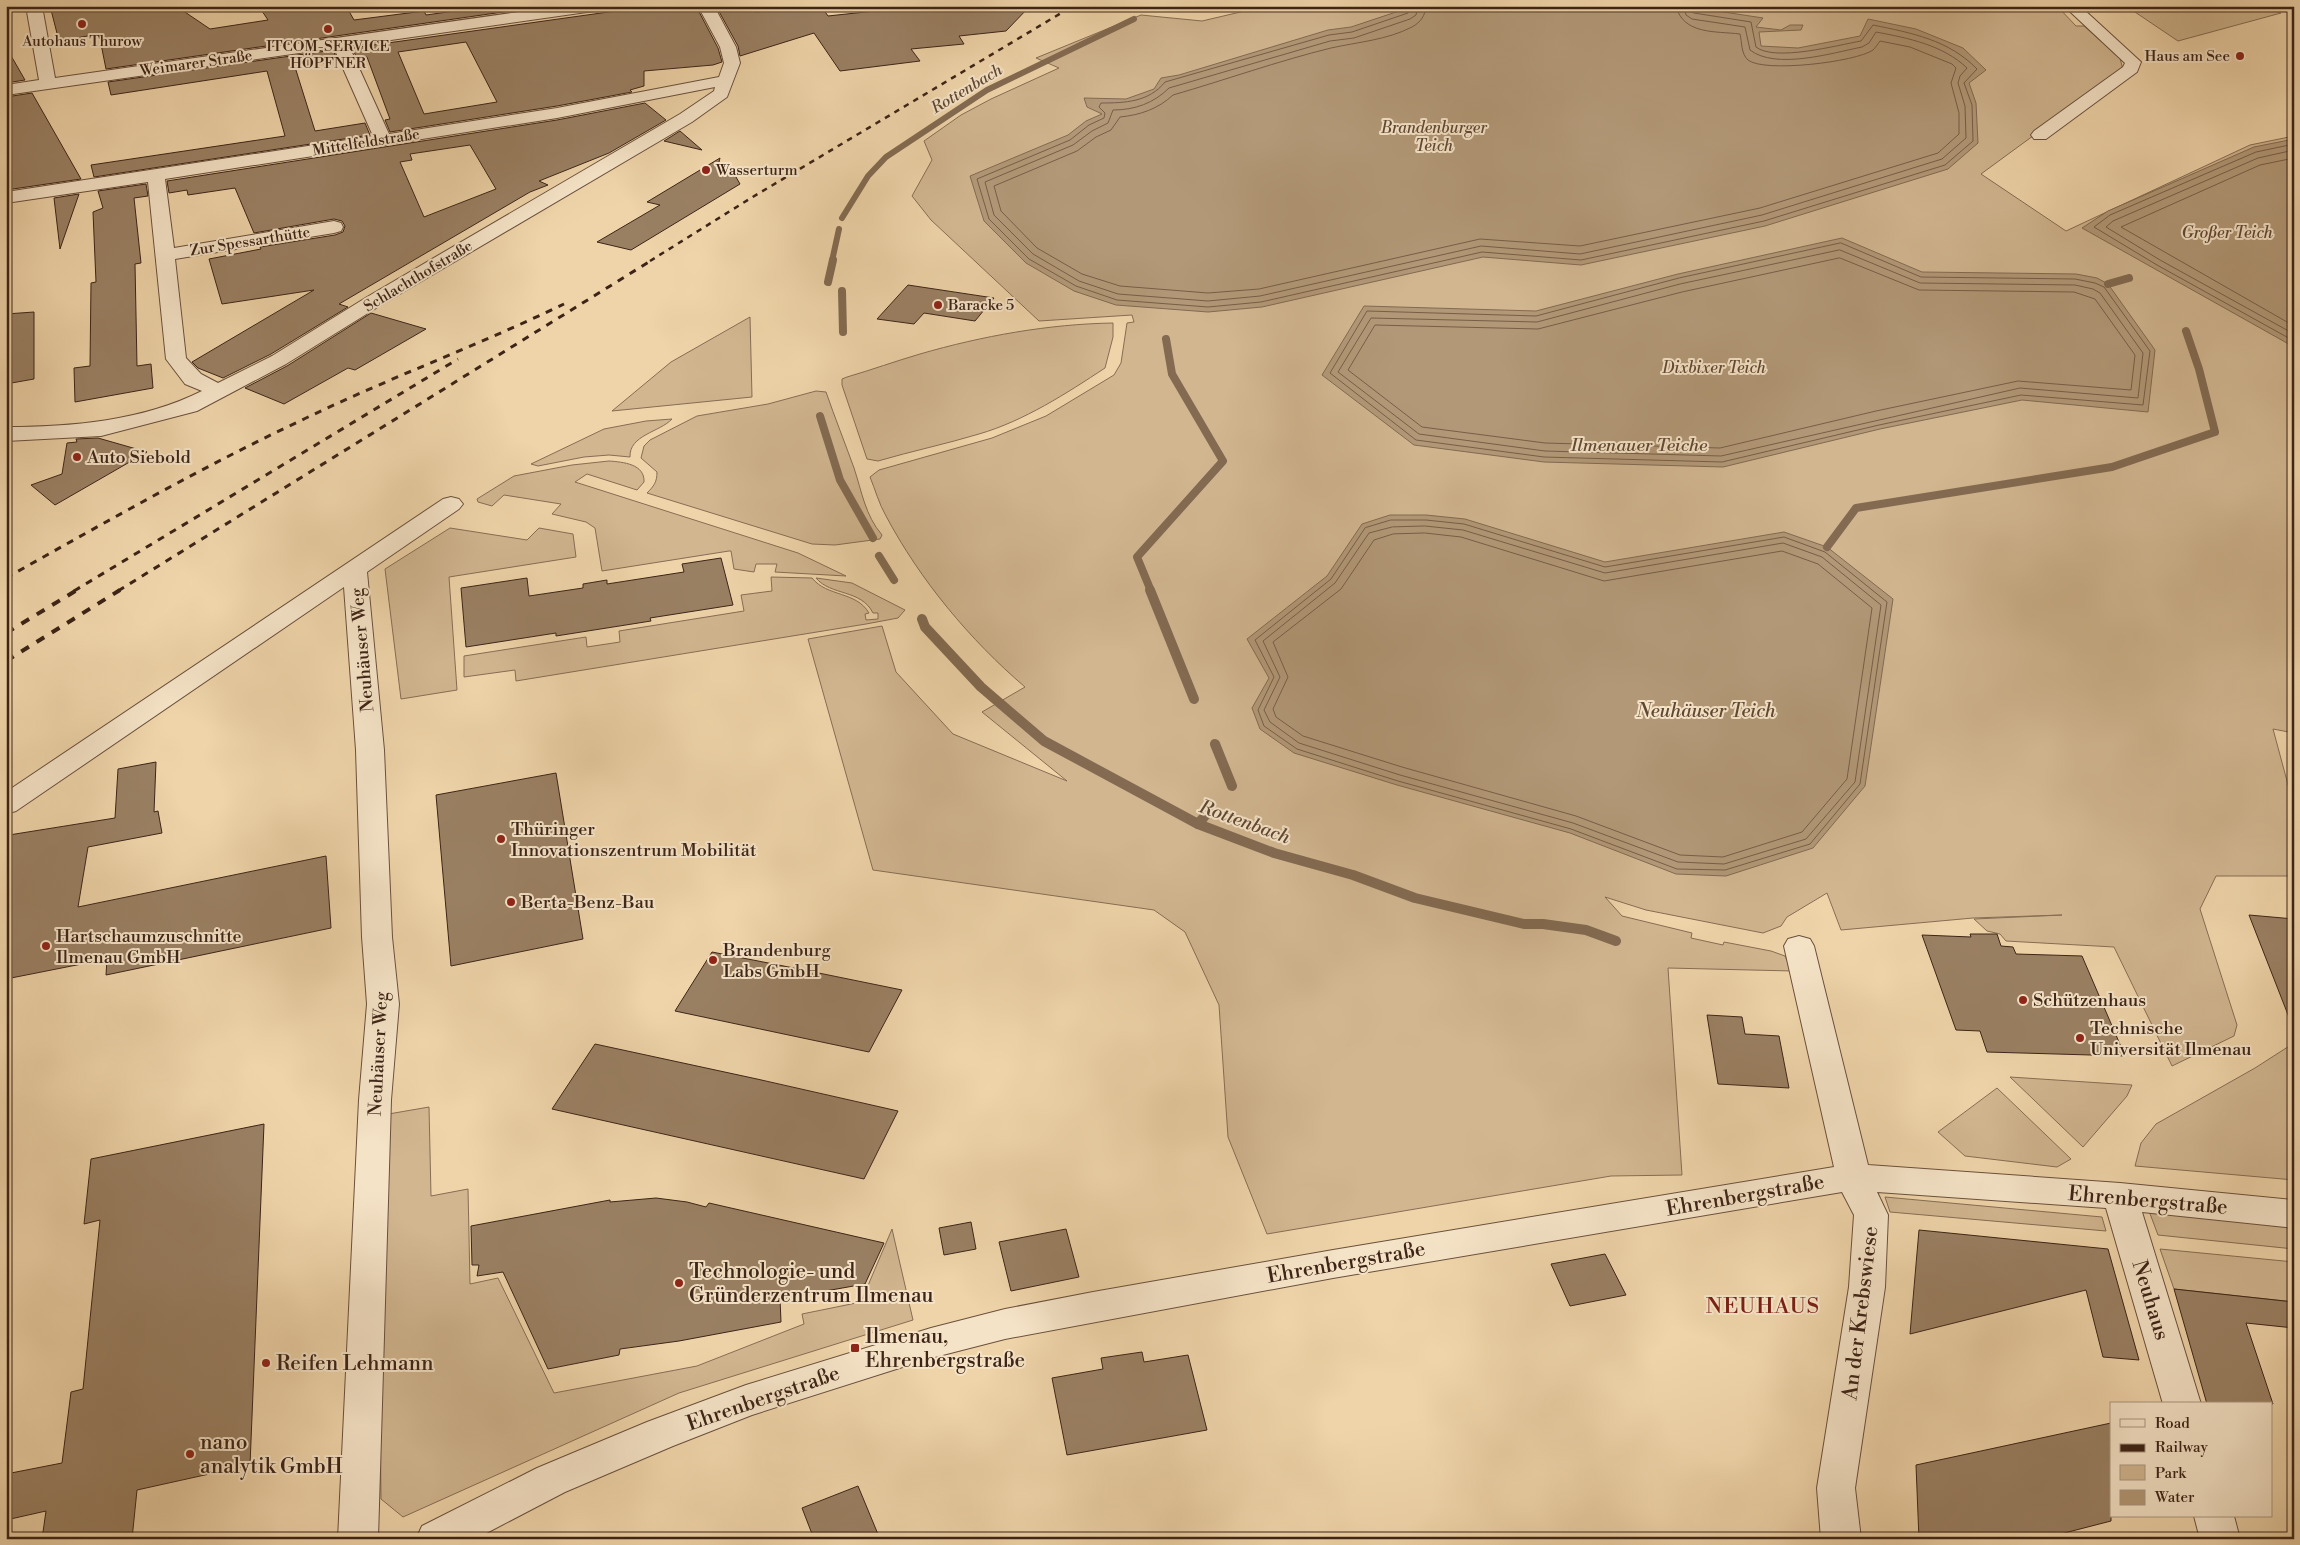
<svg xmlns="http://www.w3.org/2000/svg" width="2300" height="1545" font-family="'Libre Bodoni',serif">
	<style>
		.green { fill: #d1b690; stroke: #876d54 }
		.water { fill: #b29877; stroke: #836a51 }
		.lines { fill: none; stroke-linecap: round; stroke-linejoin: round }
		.shore { stroke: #785e47; stroke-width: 1 }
		.stream-far2 { stroke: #836a51; stroke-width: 6 }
		.stream-far1 { stroke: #836a51; stroke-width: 8 }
		.stream { stroke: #836a51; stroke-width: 10 }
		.building { fill: #9a8063; stroke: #3d2417; fill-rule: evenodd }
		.street-casing { stroke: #6a503c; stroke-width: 2 }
		.street { fill: #f5e3c7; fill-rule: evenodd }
		.rail-far2 { stroke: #3d2417; stroke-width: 2.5; stroke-dasharray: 5.5 5.5; stroke-linecap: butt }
		.rail-far1 { stroke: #3d2417; stroke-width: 3; stroke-dasharray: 7 7; stroke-linecap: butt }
		.rail { stroke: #3d2417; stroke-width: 4; stroke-dasharray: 9 9; stroke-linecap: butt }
		.poi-dot { fill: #8f2418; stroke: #f5e3c7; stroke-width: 2 }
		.labels { text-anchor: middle; stroke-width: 4; stroke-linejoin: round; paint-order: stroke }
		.far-poi-label { font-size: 15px; fill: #3d2417; stroke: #f5e3c7 }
		.far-street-label { font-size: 15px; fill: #3d2417; stroke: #f5e3c7 }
		.far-water-label { font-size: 16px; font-style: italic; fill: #604734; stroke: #f5e3c7 }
		.park-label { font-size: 18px; font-style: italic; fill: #624835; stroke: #f5e3c7 }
		.poi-label { font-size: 18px; fill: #3d2417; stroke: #f5e3c7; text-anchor: start }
		.street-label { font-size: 18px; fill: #3d2417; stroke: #f5e3c7 }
		.water-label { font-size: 19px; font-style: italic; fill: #604734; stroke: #f5e3c7 }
		.near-street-label { font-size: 21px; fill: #3d2417; stroke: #f5e3c7 }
		.near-poi-label { font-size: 21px; fill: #3d2417; stroke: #f5e3c7; text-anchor: start }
		.near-neighbourhood-label { font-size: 22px; letter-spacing: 1px; fill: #7a1f14; stroke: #f5e3c7 }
	</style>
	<rect width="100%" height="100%" fill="#efd4a9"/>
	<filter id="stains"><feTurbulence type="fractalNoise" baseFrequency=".004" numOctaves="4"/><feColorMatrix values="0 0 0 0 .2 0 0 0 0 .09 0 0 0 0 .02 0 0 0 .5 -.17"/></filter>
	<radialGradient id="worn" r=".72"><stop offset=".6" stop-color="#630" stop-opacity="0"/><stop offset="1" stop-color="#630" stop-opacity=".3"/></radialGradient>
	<!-- green -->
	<g class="green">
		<path d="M1266 6H2057L2076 26H2084L2120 58 2123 70 1981 174 2066 231 2250 145 2294 136V733L2273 729 2294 807V876H2216L2200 909 2237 1025 2234 1036 2172 1066 2114 947 2006 941 2000 934 1987 931 1974 919 2062 915 1973 918 1841 930 1827 893 1787 917 1781 926 1763 933 1646 910 1605 897 1622 916 1692 933 1691 938 1723 945 1724 942 1771 951 1785 956 1792 971 1668 968 1682 1175 1611 1176 1267 1234 1228 1137 1219 1005 1185 932 1154 910 873 870 808 639 882 626 896 672 953 734 1067 781 982 712 1025 687C970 640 920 580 886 516 879 504 875 489 870 477L879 470 992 438 1046 416 1114 375 1121 363 1127 323 1134 322 1132 315 1039 321 931 220 912 196 932 160 924 141 961 115 991 99 1059 68 1036 58 1141 15 1202 21Z"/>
		<polygon points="2126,6 2263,6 2281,13 2178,41"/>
		<polygon points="750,317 752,397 612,411 671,362"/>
		<path d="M1113 323V337L1105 368C1067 393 1024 421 979 434 946 444 912 451 878 461L867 459 842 385V379L847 377C871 370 896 361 920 354 982 336 1049 324 1113 323Z"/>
		<path d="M816 391 826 392C835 418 845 443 854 468 862 492 865 515 882 535L880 539 835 545 812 544 647 493C654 486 657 482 657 472L641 458 644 446 650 440 697 416 768 404Z"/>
		<path d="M672 419C660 432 629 435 630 457L609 455 584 457 538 466 531 464 604 429 646 421Z"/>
		<path d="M609 461C623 462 645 464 644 482L637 490 587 474 575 482 798 553 846 576 775 572 777 564H756L754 572 734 569 731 551H729L602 571 595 528 586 522 552 514 561 504 504 495 492 506 478 502 477 499 514 476 572 465Z"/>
		<polygon points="450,528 527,540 539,528 573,534 576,557 449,577 457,690 401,699 385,569"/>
		<path d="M771 577 812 578C827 597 856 591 869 613L865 614 866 620 878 619V613H873C861 589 831 596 816 578L852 583 905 610 898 618 866 624 516 681 515 670 464 677V656L586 637 587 647 620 642 619 631 744 611 741 595 772 591Z"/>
		<polygon points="2294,1043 2294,1180 2135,1166 2141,1143 2156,1124 2255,1068"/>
		<polygon points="2010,1077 2132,1085 2127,1096 2083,1147"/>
		<polygon points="1997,1088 2071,1159 2057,1167 1965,1156 1938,1132"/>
		<polygon points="429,1107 431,1196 468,1189 470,1284 498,1278 554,1393 697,1366 804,1324 802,1314 861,1302 892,1229 913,1320 679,1393 403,1517 381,1499 377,1116"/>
		<polygon points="1885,1197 2102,1217 2106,1231 1890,1212"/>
		<polygon points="2149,1211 2294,1225 2294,1249 2158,1235"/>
		<polygon points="2160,1249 2294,1262 2294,1302 2174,1289"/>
	</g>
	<!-- water -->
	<g class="water">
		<polygon points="1414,6 1685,6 1763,18 1756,27 1781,30 1790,25 1803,25 1801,30 1759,32 1761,46 1798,48 1860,36 1868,19 1916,29 1963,48 1986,70 1969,83 1976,103 1978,143 1948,169 1765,226 1581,265 1483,257 1262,307 1208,312 1116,305 1074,291 1026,263 984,221 970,176 1068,135 1086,121 1102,114 1087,107 1084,98 1126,99 1154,89 1161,78 1179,75 1328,30 1351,27"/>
		<polygon points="2294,139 2294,347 2082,228 2108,211 2254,147"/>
		<polygon points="1842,238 1922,272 2076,274 2097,278 2108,284 2155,350 2148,412 2022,400 1880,429 1723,467 1544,462 1414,445 1322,375 1364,306 1536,311 1678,274"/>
		<polygon points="1390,515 1426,515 1465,519 1605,562 1784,532 1827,547 1893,599 1865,786 1813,848 1726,876 1676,874 1570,833 1397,785 1294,753 1260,729 1252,708 1269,678 1247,639 1327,576 1362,524"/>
	</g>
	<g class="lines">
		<!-- shore -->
		<g class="shore">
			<path d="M1412 6 1408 13 1352 32 1329 35 1165 82C1149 102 1125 103 1101 103L1099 107 1105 113 1104 118 1089 125 1070 140 977 179 989 219 1029 259 1076 286 1117 300 1208 307 1261 302 1482 252 1581 260 1764 221 1945 165 1973 141 1972 105 1964 83 1977 69C1949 40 1912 33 1873 25L1861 41C1838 45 1775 62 1756 47L1751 22 1694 13 1690 11V6"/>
			<path d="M1418 6 1416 15 1410 19 1354 38 1330 41 1169 88C1154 103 1135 110 1113 110L1108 123 1092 131 1073 145 985 182 994 215 1033 254 1079 281 1118 294 1208 301 1260 296 1481 246 1580 254 1762 215 1942 159 1966 138 1965 106 1958 83 1960 76 1967 68C1943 45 1908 38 1876 32L1869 43 1862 47C1832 53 1776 70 1750 50L1745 27 1692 19 1686 15 1684 6"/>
			<path d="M1426 6C1425 16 1421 22 1412 27 1387 40 1358 42 1331 48 1278 61 1225 80 1173 95 1158 109 1140 115 1120 117L1111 130 1096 137 1077 151 994 186 1001 211 1037 248 1082 274 1120 286 1208 293 1259 289 1480 239 1580 246 1760 208 1938 153 1959 134V113L1951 83 1956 68 1952 64 1910 47 1880 41C1878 44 1875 48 1873 50 1856 62 1764 73 1748 60 1741 54 1742 42 1740 34 1716 31 1683 35 1676 6"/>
			<polyline points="2294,144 2256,152 2110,215 2094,227 2157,265 2294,341"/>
			<polyline points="2294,150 2258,158 2113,221 2106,227 2160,260 2294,334"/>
			<polyline points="2294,158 2260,165 2121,227 2294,326"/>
			<polygon points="1841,243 1921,277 2075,279 2095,283 2104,287 2150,351 2143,405 2021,395 1879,425 1722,462 1544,457 1416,440 1330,373 1367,311 1536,316 1679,278"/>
			<polygon points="1840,250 1920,283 2075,285 2093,289 2100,293 2143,353 2138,398 2020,388 1721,456 1545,451 1419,434 1338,372 1371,318 1537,322 1680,284"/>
			<polygon points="1840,258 1919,290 2074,292 2095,299 2135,355 2131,390 2018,381 1876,411 1720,448 1545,443 1422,427 1348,370 1375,325 1538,329 1682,292"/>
			<polygon points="1391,520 1426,520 1464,524 1605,567 1784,537 1825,552 1887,602 1860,784 1810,844 1725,870 1677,869 1571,829 1398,781 1297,749 1264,726 1258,710 1274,677 1255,640 1331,579 1365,528"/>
			<polygon points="1425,526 1463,530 1605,573 1783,543 1822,557 1881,605 1855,782 1806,839 1724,864 1678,862 1573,823 1400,775 1299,743 1270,722 1264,710 1280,677 1263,641 1335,583 1369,533 1392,527"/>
			<polygon points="1425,533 1461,537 1604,581 1782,551 1818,564 1872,608 1847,779 1802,832 1723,857 1680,855 1576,816 1402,767 1303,736 1276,717 1273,709 1288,677 1273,642 1341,589 1374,540 1393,534"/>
		</g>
		<!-- stream-far2 -->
		<g class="stream-far2">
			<polyline points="842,218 868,176 886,157 987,90 1134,19"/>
			<polyline points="832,261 839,229"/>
		</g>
		<!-- stream-far1 -->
		<g class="stream-far1">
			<polyline points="828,282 833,260"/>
			<polyline points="2108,284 2129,278"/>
			<polyline points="842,291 843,332"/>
			<polyline points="820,416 840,480 873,538"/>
			<polyline points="1827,547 1856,508 2112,467 2215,432 2199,369 2186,331"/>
			<polyline points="879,556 894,580"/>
			<polyline points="1151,591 1137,557 1223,461 1172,374 1166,339"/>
		</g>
		<!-- stream -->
		<g class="stream">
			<polyline points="1150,590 1194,699"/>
			<polyline points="922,619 925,627 981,687 1044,741 1198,824 1274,853 1353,875 1415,898 1524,924 1543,924 1586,930 1616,941"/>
			<polyline points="1215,744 1232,786"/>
			<polyline points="1198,824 1209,811"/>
		</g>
	</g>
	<!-- building -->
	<g class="building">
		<polygon points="50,6 176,6 210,29 268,20 262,11 293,6 346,6 354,20 424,11 426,15 490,6 507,6 510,11 106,69 99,34 59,41"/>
		<path d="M651 6H696L718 48 722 62 713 65 644 71V86L630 90 632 92 557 106 390 132 385 120 390 119 367 57 357 58 352 48ZM466 42 497 102 424 114 398 52Z"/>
		<polygon points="716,6 751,6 755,12 821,6 828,16 921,6 1030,6 1006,31 959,36 964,44 911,49 920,61 840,71 814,33 740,56 738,46"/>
		<polygon points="6,47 25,80 6,83"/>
		<polygon points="333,50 338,61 295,67 315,131 365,123 370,135 94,177 91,165 285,136 267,71 111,95 108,82"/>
		<polygon points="32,93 81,179 6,190 6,97"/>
		<path d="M645 103 666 120 609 153 539 181 548 185 530 192 339 304 348 307 271 354 223 378 198 368 192 362 314 290 222 304 209 259 261 249 260 247 335 235 343 232 345 226 342 221 334 219 254 233 235 188 188 195 187 190 169 193 167 181 557 120ZM470 145 496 189 424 217 400 162 412 160 410 154Z"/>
		<polygon points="680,131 702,150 664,141"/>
		<polygon points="720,158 717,170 728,163 740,184 631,250 597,242 660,205 647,202"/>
		<polygon points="146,184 148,196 134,198 141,263 135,264 137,366 151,364 153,388 75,402 74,368 90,366 91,283 96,282 93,212 103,208 98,191"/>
		<polygon points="79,194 60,249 54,198"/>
		<polygon points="908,285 994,298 975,321 924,313 914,324 877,319"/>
		<polygon points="34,312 34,379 6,384 6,314"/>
		<polygon points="371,313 426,329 355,370 348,368 284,404 245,388 287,366"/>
		<polygon points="98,438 147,452 55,505 31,485 62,474 67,443 77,442 76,439"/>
		<polygon points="721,558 733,605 650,618 651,621 556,636 556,633 466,647 461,588 527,578 529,596 583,588 583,584 607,580 607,584 684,572 682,564"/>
		<polygon points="156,762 154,812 158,811 162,833 88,847 78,907 326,856 331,928 106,975 107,959 6,979 6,850 9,835 115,818 118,769"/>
		<polygon points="556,773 583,939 451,966 436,795"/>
		<polygon points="2249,915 2294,919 2294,1024 2292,1025"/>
		<polygon points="1970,934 1997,934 2001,946 2013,947 2016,954 2082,956 2125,1056 1987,1052 1980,1031 1956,1030 1922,935 1971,937"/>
		<polygon points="712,952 804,970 902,990 869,1052 675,1011"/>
		<polygon points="1707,1015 1742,1017 1745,1034 1779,1036 1789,1088 1718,1084"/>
		<polygon points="595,1044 757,1079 898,1111 864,1179 552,1109"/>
		<polygon points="264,1124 250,1465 137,1490 132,1539 42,1539 46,1511 6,1520 6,1474 62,1463 71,1392 83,1389 100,1220 84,1224 91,1159"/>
		<polygon points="656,1198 687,1202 706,1207 709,1203 884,1243 865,1284 780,1299 781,1322 679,1341 620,1349 619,1355 548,1369 503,1272 477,1276 479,1265 472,1265 471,1226 610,1200 610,1202"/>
		<polygon points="971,1222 976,1249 944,1255 939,1228"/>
		<polygon points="1066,1229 1079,1277 1011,1291 999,1242"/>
		<polygon points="1919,1230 2108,1249 2139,1360 2103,1357 2086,1290 1910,1334"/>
		<polygon points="1605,1254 1626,1295 1570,1306 1551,1264"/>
		<polygon points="2174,1289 2294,1302 2294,1328 2246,1323 2273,1404 2207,1404"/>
		<polygon points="1142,1352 1144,1362 1188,1355 1207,1430 1067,1455 1052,1378 1103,1369 1101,1358"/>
		<polygon points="2111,1423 2111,1521 2041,1539 1919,1539 1916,1465"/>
		<polygon points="858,1486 880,1539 814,1539 802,1508"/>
	</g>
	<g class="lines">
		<defs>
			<g id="street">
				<path d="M26 6H42L55 78 560 6H601L594 11 349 46 389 134 557 108 719 77 724 63 720 47 698 6H714L736 47 740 63 727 97 692 122 381 305 286 364 197 411 101 436 6 441V427C72 427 142 421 202 391L185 384 166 359 148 182 6 203V192L373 136 334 48 6 95V85L39 80ZM715 87 714 91 680 114 367 297 272 356 218 383 201 374 186 358 175 259 334 233 341 231 343 227 341 223 334 221 174 248 165 179 557 118Z"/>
				<polygon points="2064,6 2080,6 2141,62 2137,72 2046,139 2034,139 2031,135 2034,131 2123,67 2125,63"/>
				<polygon points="451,497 459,499 463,504 459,509 367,572 384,750 392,937 399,1004 391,1100 378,1539 338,1539 359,1100 367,1004 362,937 356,750 344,587 16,811 6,814 6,792 443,499"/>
				<polygon points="1799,936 1810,939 1814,946 1868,1165 2120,1183 2294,1200 2294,1228 2142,1212 2201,1404 2163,1404 2106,1208 1877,1192 1888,1215 1885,1287 1855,1488 1861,1539 1821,1539 1817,1488 1849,1287 1854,1215 1842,1192 1333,1278 1005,1339 931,1358 752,1415 673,1446 565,1492 475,1539 416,1539 422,1526 537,1468 647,1422 746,1385 931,1328 1005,1309 1093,1292 1333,1250 1834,1167 1784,946 1788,939"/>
				<polygon points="2194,1516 2234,1516 2240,1539 2200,1539"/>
			</g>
		</defs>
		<!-- street casing -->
		<use href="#street" class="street-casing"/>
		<!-- street -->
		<use href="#street" class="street"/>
		<!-- rail-far2 -->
		<polyline class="rail-far2" points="650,261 751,198 1073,6"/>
		<!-- rail-far1 -->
		<g class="rail-far1">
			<path d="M6 578C104 523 202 467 304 419 389 378 479 345 564 304"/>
			<polyline points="74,591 458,359"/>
			<polyline points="118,591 652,260"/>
		</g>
		<!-- rail -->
		<g class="rail">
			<polyline points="6,633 77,590"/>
			<polyline points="6,661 120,590"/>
		</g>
	</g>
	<!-- markers -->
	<g class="poi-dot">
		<circle cx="82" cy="24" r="5"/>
		<circle cx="328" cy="29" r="5"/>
		<circle cx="2240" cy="56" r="5"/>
		<circle cx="706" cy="170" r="5"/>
		<circle cx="938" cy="305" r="5"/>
		<circle cx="77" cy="457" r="5"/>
		<circle cx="501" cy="839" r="5"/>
		<circle cx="511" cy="902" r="5"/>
		<circle cx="46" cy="946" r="5"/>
		<circle cx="713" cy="960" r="5"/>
		<circle cx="2023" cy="1000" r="5"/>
		<circle cx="2080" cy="1038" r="5"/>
		<circle cx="679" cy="1283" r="5"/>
		<rect x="850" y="1343" width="10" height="10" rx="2.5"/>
		<circle cx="266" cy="1363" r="5"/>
		<circle cx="190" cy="1454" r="5"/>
	</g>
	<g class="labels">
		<!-- far-poi labels -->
		<g class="far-poi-label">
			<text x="82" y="46">Autohaus Thurow</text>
			<text x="328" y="51">ITCOM-SERVICE<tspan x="328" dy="17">HÖPFNER</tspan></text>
			<text x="2230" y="61" text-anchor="end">Haus am See</text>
			<text x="716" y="175" text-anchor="start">Wasserturm</text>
			<text x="948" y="310" text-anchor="start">Baracke 5</text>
		</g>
		<!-- far-street labels -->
		<g class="far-street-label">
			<text transform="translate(196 63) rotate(-8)" y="5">Weimarer Straße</text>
			<text transform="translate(366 142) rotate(-9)" y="5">Mittelfeldstraße</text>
			<text transform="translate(250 241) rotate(-9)" y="5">Zur Spessarthütte</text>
			<text transform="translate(418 276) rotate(-31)" y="5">Schlachthofstraße</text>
		</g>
		<!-- far-water labels -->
		<g class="far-water-label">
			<text transform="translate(966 88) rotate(-31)" y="6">Rottenbach</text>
			<text x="1434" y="133">Brandenburger<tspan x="1434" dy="18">Teich</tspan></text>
			<text x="2227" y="238">Großer Teich</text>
			<text x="1714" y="373">Dixbixer Teich</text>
		</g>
		<!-- park labels -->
		<g class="park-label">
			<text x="1639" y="451">Ilmenauer Teiche</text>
		</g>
		<!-- poi labels -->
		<g class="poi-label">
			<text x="87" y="463">Auto Siebold</text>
			<text x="511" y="835">Thüringer<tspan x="511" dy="21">Innovationszentrum Mobilität</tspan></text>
			<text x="521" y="908">Berta-Benz-Bau</text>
			<text x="56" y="942">Hartschaumzuschnitte<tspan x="56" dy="21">Ilmenau GmbH</tspan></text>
			<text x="723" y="956">Brandenburg<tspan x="723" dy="21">Labs GmbH</tspan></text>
			<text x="2033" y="1006">Schützenhaus</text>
			<text x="2090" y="1034">Technische<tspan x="2090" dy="21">Universität Ilmenau</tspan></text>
		</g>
		<!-- street labels -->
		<g class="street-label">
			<text transform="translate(362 650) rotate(-95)" y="6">Neuhäuser Weg</text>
			<text transform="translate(378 1054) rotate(-87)" y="6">Neuhäuser Weg</text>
		</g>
		<!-- water labels -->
		<g class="water-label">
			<text x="1706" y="717">Neuhäuser Teich</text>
			<text transform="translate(1245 821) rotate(20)" y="7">Rottenbach</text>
		</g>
		<!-- near-street labels -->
		<g class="near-street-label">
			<text transform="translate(1745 1195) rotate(-10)" y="7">Ehrenbergstraße</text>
			<text transform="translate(2148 1200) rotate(5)" y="7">Ehrenbergstraße</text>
			<text transform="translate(1346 1262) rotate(-10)" y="7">Ehrenbergstraße</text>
			<text transform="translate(2151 1300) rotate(73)" y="7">Neuhaus</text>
			<text transform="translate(1860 1313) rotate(-83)" y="7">An der Krebswiese</text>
			<text transform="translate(763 1398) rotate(-19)" y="7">Ehrenbergstraße</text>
		</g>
		<!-- near-poi labels -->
		<g class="near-poi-label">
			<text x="689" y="1278">Technologie- und<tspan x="689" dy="24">Gründerzentrum Ilmenau</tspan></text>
			<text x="865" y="1343">Ilmenau,<tspan x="865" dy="24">Ehrenbergstraße</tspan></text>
			<text x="276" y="1370">Reifen Lehmann</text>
			<text x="200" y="1449">nano<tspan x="200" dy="24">analytik GmbH</tspan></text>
		</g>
		<!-- near-neighbourhood labels -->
		<g class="near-neighbourhood-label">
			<text x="1763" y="1313">NEUHAUS</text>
		</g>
	</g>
	<!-- margin -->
	<rect width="2300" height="1545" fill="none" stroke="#efd4a9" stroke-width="25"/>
	<rect x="8" y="8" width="2285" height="1530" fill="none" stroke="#3d2417" stroke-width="2.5"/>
	<rect x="12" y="12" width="2275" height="1520" fill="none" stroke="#3d2417"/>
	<!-- legend -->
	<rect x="2110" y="1402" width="162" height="115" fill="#f5e3c7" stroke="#ab9781"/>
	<rect x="2120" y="1419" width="25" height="8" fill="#f5e3c7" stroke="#ab9781"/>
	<text x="2155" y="1428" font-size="15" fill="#3d2417">Road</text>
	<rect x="2120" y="1444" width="25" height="8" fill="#3d2417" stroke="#ab9781"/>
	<text x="2155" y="1452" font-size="15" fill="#3d2417">Railway</text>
	<rect x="2120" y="1465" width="25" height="15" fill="#d1b690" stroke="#ab9781"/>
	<text x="2155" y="1478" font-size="15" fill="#3d2417">Park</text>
	<rect x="2120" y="1490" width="25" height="15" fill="#b29877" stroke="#ab9781"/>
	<text x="2155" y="1502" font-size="15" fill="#3d2417">Water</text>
	<rect width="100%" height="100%" filter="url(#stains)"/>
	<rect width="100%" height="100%" fill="url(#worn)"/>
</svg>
